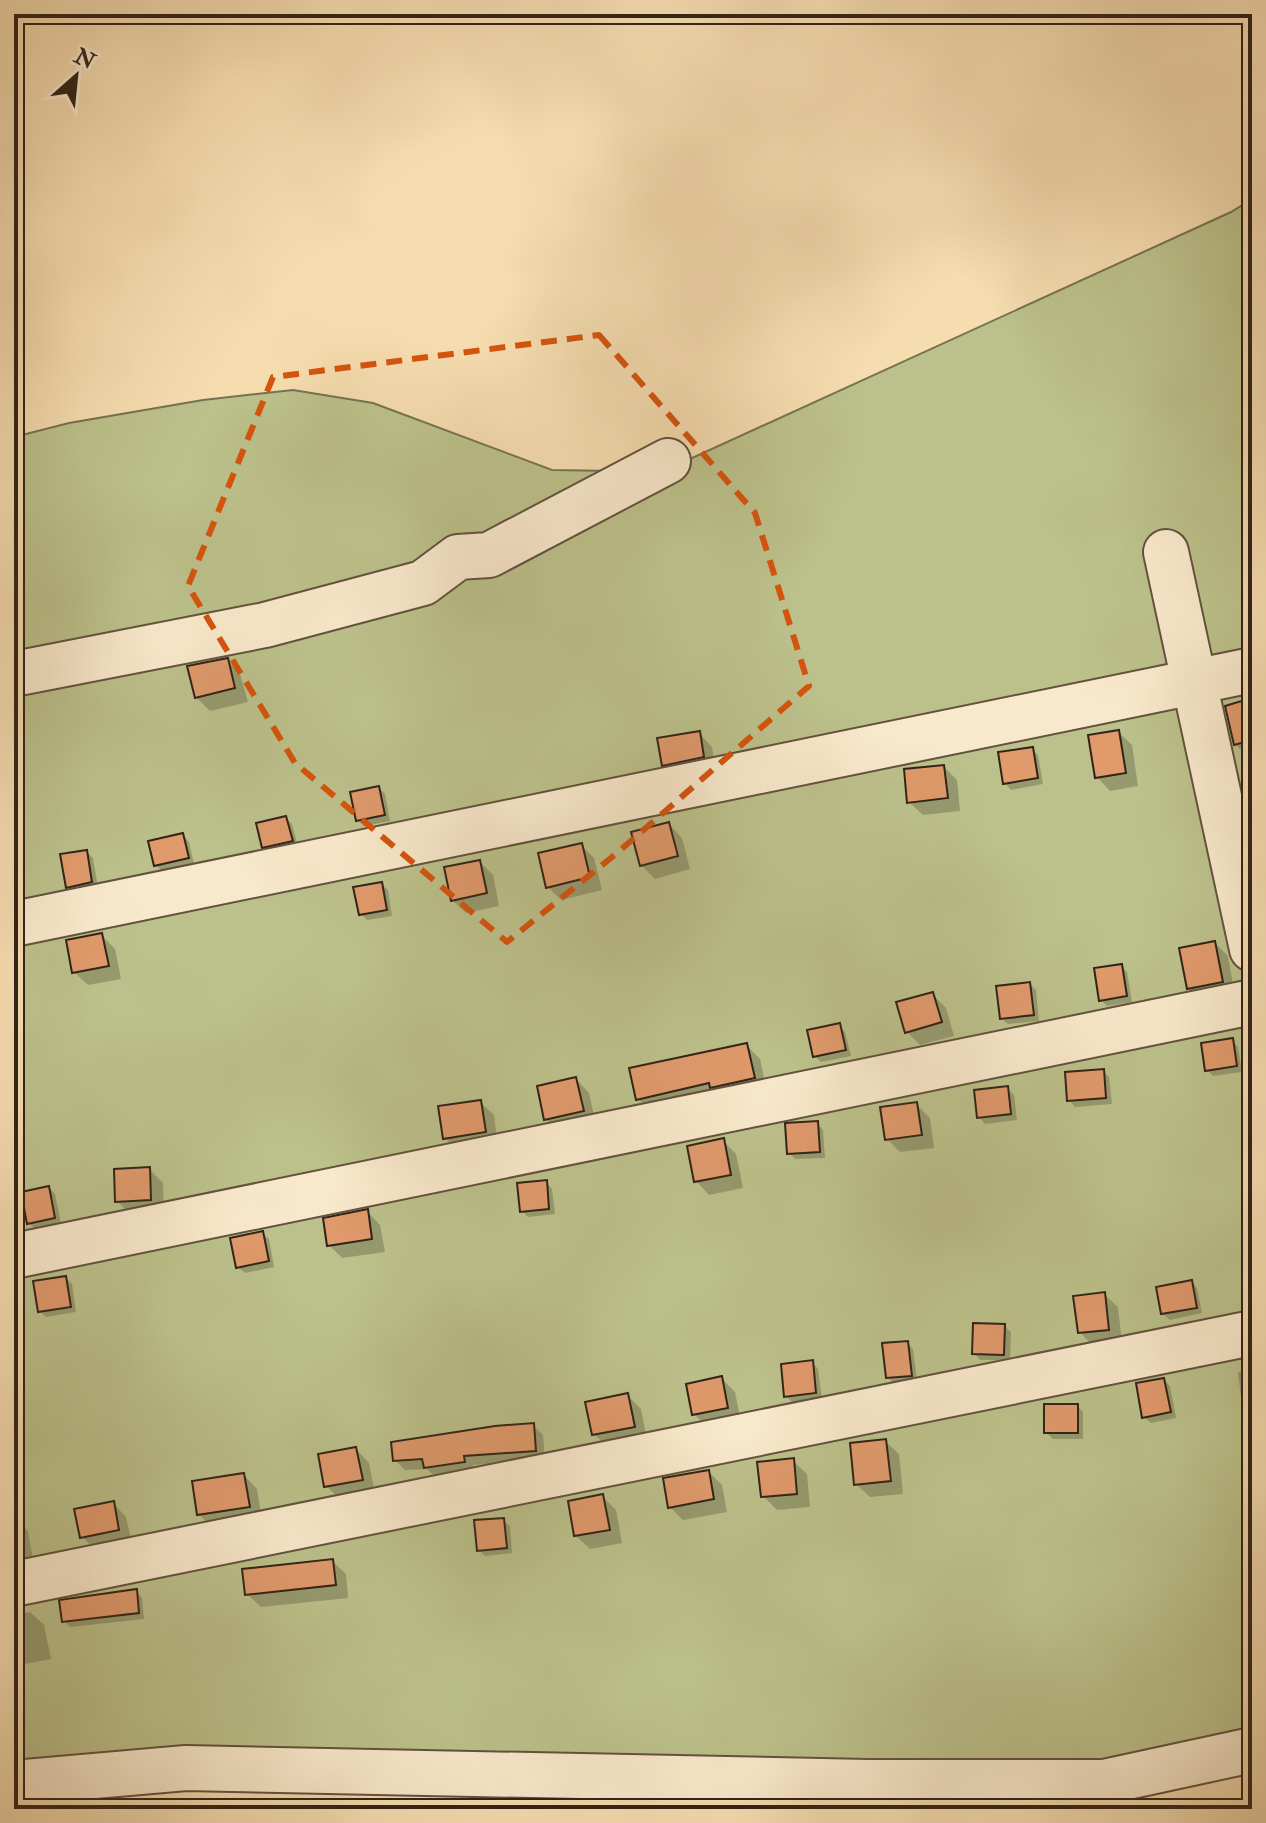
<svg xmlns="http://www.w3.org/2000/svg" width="1266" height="1823" font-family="'IM FELL Double Pica',serif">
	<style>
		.green { fill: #bcc18b; stroke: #767252; stroke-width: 2 }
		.shadow { fill: #0003 }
		.building { fill: #e09a6c; stroke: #312318; stroke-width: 2 }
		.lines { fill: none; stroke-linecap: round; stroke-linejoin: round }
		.minor-casing { stroke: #62523e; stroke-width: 48 }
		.minor { stroke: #f9e9cc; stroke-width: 44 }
		.marked { fill: none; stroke: #d6540d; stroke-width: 6; stroke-dasharray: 16 10; stroke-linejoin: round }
	</style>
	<rect width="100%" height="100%" fill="#f6ddb0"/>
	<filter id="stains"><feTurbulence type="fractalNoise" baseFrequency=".0025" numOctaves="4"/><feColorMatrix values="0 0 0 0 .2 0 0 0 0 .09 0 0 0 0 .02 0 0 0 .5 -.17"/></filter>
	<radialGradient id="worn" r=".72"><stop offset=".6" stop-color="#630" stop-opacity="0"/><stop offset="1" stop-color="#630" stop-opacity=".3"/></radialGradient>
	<!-- green -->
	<polygon class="green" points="1252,199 1252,1750 1104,1782 14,1783 14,437 69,423 203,400 293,390 373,403 552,470 616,471 690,459 1231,212"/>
	<!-- shadow -->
	<g class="shadow">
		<polygon points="1252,624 1252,649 1248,645 1243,626"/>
		<polygon points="227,660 240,674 248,702 210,711 196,697"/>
		<polygon points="1245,702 1252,710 1252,757 1249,758 1235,744"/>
		<polygon points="1118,732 1132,745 1138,786 1110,791 1097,777"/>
		<polygon points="699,733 712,747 716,770 677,778 664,765"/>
		<polygon points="1032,749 1038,755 1043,784 1011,790 1005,783"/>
		<polygon points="944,767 957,780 960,811 923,815 909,802"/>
		<polygon points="379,788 385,794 390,821 364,826 358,820"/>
		<polygon points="286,818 292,824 298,847 270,853 264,847"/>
		<polygon points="669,824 682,838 690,869 655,879 641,865"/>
		<polygon points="183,835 189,842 194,864 162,871 156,865"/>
		<polygon points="581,845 594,858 602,890 561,900 548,887"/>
		<polygon points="87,852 93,858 98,888 74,893 67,887"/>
		<polygon points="480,862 493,875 499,906 466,913 452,900"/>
		<polygon points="381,884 388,890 392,916 367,920 361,914"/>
		<polygon points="102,936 115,949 121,979 88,985 74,972"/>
		<polygon points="1215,943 1228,956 1235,996 1203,1002 1189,988"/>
		<polygon points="1121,966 1127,972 1132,1002 1107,1006 1101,1000"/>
		<polygon points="1030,984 1036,990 1039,1021 1008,1024 1001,1018"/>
		<polygon points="932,994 946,1008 954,1036 920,1045 907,1032"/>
		<polygon points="839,1026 845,1032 851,1056 821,1062 815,1056"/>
		<polygon points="1232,1040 1238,1047 1242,1072 1213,1076 1207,1070"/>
		<polygon points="746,1045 760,1059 767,1091 652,1113 638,1099"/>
		<polygon points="1103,1071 1109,1077 1112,1104 1075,1107 1069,1100"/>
		<polygon points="576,1079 589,1093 596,1124 560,1132 546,1119"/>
		<polygon points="1007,1088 1014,1095 1017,1120 985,1124 979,1117"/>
		<polygon points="480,1102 494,1115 498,1145 458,1151 445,1138"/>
		<polygon points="916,1104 930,1118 934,1148 900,1152 887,1139"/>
		<polygon points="817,1123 823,1130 825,1158 795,1159 789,1153"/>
		<polygon points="723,1141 736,1154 743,1188 709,1195 696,1181"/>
		<polygon points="149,1169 163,1183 164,1213 130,1214 117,1201"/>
		<polygon points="546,1182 552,1189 555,1214 528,1217 522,1211"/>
		<polygon points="49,1188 55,1194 61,1224 35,1229 29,1223"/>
		<polygon points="367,1211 380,1225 385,1252 342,1258 329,1245"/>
		<polygon points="262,1233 269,1239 274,1267 245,1273 238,1267"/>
		<polygon points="66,1278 72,1284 76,1312 46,1317 40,1311"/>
		<polygon points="1191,1282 1197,1288 1202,1313 1170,1320 1163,1314"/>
		<polygon points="1104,1294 1118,1307 1122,1343 1093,1346 1080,1332"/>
		<polygon points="1004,1326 1011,1332 1010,1360 980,1360 974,1353"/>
		<polygon points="907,1343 913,1349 917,1381 894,1384 888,1377"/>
		<polygon points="812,1362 818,1369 822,1399 792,1402 786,1396"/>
		<polygon points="1252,1370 1252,1402 1247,1403 1241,1397 1238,1372"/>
		<polygon points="721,1378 735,1392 741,1421 708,1428 694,1414"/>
		<polygon points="1164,1380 1170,1386 1176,1418 1151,1423 1144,1417"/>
		<polygon points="627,1395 641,1409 647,1440 608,1448 594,1434"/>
		<polygon points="1077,1406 1083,1412 1083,1439 1053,1439 1046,1432"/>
		<polygon points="533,1425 543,1435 545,1460 473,1465 474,1471 436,1477 427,1469 405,1470 395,1460"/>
		<polygon points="885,1441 899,1454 903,1494 870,1497 856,1484"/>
		<polygon points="356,1449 369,1463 375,1493 340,1499 326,1486"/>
		<polygon points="793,1461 807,1474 810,1507 777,1510 763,1496"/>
		<polygon points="709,1472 722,1485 727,1512 683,1520 670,1507"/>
		<polygon points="244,1475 257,1489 262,1520 212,1528 199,1514"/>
		<polygon points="602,1496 616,1510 622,1543 590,1549 576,1536"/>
		<polygon points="113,1503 126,1517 132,1543 96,1550 82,1537"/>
		<polygon points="14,1517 28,1531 33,1559 14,1563"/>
		<polygon points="503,1520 510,1526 512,1553 485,1556 479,1550"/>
		<polygon points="332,1561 346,1574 348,1598 261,1607 247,1594"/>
		<polygon points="136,1591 142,1598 144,1619 70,1627 64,1621"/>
		<polygon points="30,1612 44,1625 51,1659 14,1666 14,1615"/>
	</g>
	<!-- building -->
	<g class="building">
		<polygon points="228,658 235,688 195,698 187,666"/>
		<polygon points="1245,700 1252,725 1252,740 1234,745 1225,706"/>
		<polygon points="1119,730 1126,773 1095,778 1088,735"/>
		<polygon points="700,731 704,757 662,766 657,738"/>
		<polygon points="1033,747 1038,778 1003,784 998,752"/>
		<polygon points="944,765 948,798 907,803 904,769"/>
		<polygon points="379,786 385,815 356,821 350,792"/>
		<polygon points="286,816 293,841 262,848 256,823"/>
		<polygon points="669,822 678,856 640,866 631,832"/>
		<polygon points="183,833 189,858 154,866 148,841"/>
		<polygon points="582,843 590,877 546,888 538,853"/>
		<polygon points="87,850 92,882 66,888 60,854"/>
		<polygon points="480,860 487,893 451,901 444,867"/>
		<polygon points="382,882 387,910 359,915 353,887"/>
		<polygon points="102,933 109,966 72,973 66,940"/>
		<polygon points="1215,941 1223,982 1187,989 1179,948"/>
		<polygon points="1122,964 1127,996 1099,1001 1094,968"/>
		<polygon points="1030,982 1034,1015 1000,1019 996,986"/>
		<polygon points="933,992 942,1022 905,1033 896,1002"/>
		<polygon points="840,1023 846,1050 813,1057 807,1030"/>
		<polygon points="1233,1038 1237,1066 1205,1071 1201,1043"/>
		<polygon points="747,1043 755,1078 710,1088 709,1083 636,1100 629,1068"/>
		<polygon points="1104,1069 1106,1098 1067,1101 1065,1072"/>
		<polygon points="576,1077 584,1111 544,1120 537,1086"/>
		<polygon points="1008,1086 1011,1114 977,1118 974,1090"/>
		<polygon points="481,1100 486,1132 443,1139 438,1106"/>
		<polygon points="917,1102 922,1135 885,1140 880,1107"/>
		<polygon points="818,1121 820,1152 787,1154 785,1123"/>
		<polygon points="724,1138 731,1175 694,1182 687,1146"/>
		<polygon points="150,1167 151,1200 115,1202 114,1169"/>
		<polygon points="547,1180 549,1209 520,1212 517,1183"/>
		<polygon points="49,1186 55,1218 27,1224 21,1192"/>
		<polygon points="368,1209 372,1239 327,1246 323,1218"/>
		<polygon points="263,1231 269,1261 236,1268 230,1238"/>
		<polygon points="66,1276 71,1307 38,1312 33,1281"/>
		<polygon points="1192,1280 1197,1308 1161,1314 1156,1287"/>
		<polygon points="1105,1292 1109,1330 1078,1333 1073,1296"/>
		<polygon points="973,1323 1005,1324 1004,1355 972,1354"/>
		<polygon points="908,1341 912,1376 886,1378 882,1343"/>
		<polygon points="813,1360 816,1393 784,1397 781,1364"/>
		<polygon points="722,1376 728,1408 692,1415 686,1384"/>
		<polygon points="1164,1378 1171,1412 1142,1418 1136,1383"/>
		<polygon points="628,1393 635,1427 592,1435 585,1402"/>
		<rect x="1044" y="1404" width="34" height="29"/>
		<polygon points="534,1423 536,1451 464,1456 465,1462 424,1468 422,1459 393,1461 391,1442 495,1426"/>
		<polygon points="886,1439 891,1481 854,1485 850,1443"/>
		<polygon points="356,1447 363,1480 324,1487 318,1454"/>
		<polygon points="794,1458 797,1494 761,1497 757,1462"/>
		<polygon points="709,1470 714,1499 668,1508 663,1478"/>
		<polygon points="244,1473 250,1507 197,1515 192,1481"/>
		<polygon points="603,1494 610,1530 574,1536 568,1501"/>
		<polygon points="114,1501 119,1530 80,1538 74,1509"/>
		<polygon points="504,1518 507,1548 477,1551 474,1520"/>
		<polygon points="333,1559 336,1585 245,1595 242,1569"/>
		<polygon points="137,1589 139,1613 62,1622 59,1600"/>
	</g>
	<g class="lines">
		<defs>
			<g id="minor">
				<polyline points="1166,552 1252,949"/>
				<polyline points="14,674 265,625 423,583 458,557 489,555 668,461"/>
				<polyline points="14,924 1252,670"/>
				<polyline points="14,1256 1252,1002"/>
				<polyline points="14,1584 1252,1333"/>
				<polyline points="14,1783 186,1768 868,1782 1104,1782 1252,1750"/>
			</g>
		</defs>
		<!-- minor casing -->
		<use href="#minor" class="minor-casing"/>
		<!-- minor -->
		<use href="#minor" class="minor"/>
	</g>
	<!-- marked area -->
	<path class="marked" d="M599 335 755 513 809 686 617 853 507 942 295 763 188 586 273 377Z"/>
	<!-- margin -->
	<rect width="1266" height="1823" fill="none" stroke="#f6ddb0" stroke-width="48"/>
	<rect x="16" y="16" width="1234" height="1791" fill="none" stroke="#312318" stroke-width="4"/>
	<rect x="24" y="24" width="1218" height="1775" fill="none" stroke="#312318" stroke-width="2"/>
	<!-- north arrow -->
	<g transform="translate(76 76) rotate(27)" stroke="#f9e9cc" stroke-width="6" paint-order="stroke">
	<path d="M0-6L14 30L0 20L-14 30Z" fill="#312318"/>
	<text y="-12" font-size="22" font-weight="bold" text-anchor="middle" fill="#312318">N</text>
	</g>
	<rect width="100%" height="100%" filter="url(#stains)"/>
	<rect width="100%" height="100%" fill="url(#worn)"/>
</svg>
